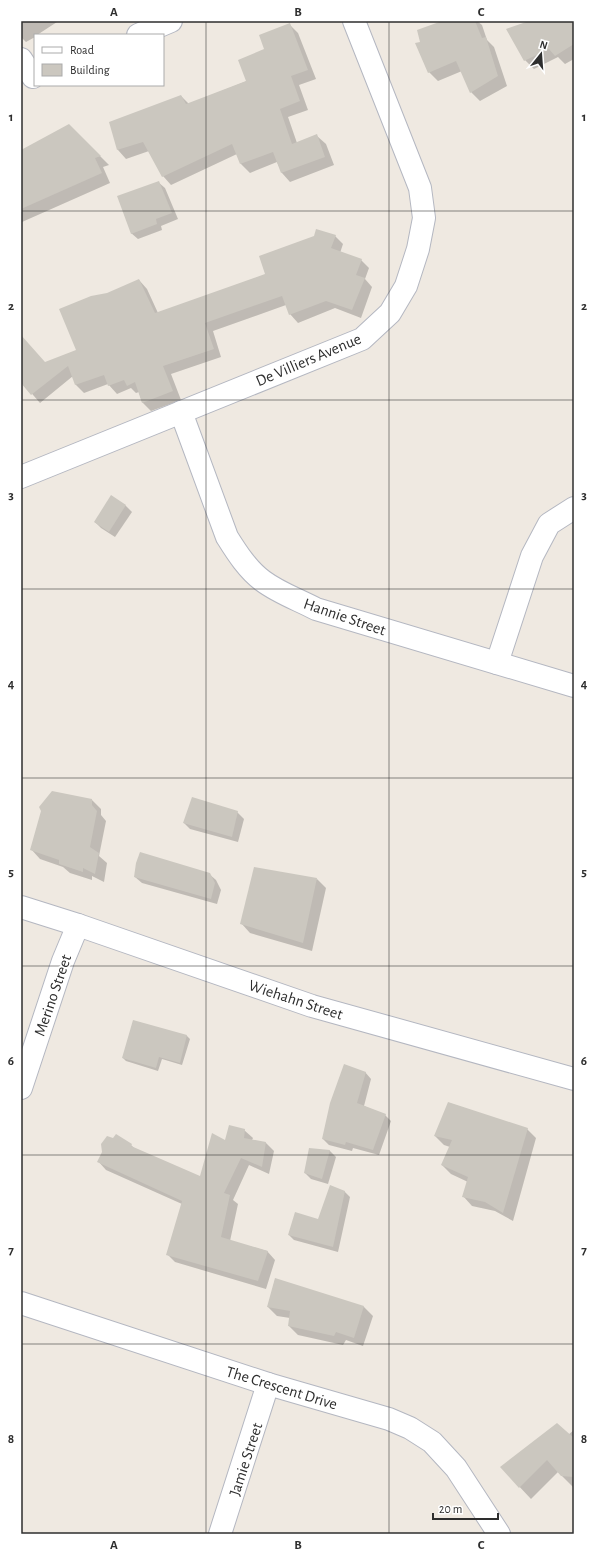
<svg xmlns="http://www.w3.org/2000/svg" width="595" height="1555" font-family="'Alegreya Sans',sans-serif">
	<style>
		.shadow { fill: #0003 }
		.building { fill: #cbc7bf }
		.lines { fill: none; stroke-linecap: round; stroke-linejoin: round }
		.minor-casing { stroke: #b4b7c1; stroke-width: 24 }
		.minor { stroke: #fff; stroke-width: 22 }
		.grid { fill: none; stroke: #2e2e2e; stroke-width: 1; stroke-opacity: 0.55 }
		.labels { text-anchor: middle; stroke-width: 3.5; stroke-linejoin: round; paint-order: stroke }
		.street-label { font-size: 16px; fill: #2e2e2e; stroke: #fff }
		.neatline { fill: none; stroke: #2e2e2e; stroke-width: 1.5 }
		.grid-label { font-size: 13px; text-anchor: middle; font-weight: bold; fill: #2e2e2e }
	</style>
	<rect width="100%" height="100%" fill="#efe9e1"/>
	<!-- shadow -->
	<g class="shadow">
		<polygon points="21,21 56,21 57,22 37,35 35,35 35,37 26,42 21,37"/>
		<polygon points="439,21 477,21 482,25 487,40 494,47 507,86 480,101 471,92 462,71 438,81 429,72 421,43 440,23"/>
		<polygon points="531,21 574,21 574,59 565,64 558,57 534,69 525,60"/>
		<polygon points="289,24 298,33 316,79 299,85 308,110 288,117 297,143 317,136 326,144 334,165 290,182 282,173 277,162 250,173 241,164 237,154 171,185 163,176 149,151 126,159 118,150 111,123 181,96 189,104 247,81 266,50"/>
		<polygon points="69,125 109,165 103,167 110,183 22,222 21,151"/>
		<polygon points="158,182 165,188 178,219 161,226 162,230 138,239 131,233"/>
		<polygon points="335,236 343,244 340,253 361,260 369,268 365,279 372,287 361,318 335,308 298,323 290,314 286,305 213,331 221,357 171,374 181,400 151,411 142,402 139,392 136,393 131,388 117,394 108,384 84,393 76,385 73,376 40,403 21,381 21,341 45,363 78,350 107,294 139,280 147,289 158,313 267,274"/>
		<polygon points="112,497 126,506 132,512 115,537 101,528 95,522"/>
		<polygon points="91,799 101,809 101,815 106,821 99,856 107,863 104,882 92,876 92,880 70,873 63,867 40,859 31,849"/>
		<polygon points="237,812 244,819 238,842 190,829 184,823"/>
		<polygon points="209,874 216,880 221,890 217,904 142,883 135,877"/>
		<polygon points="317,879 326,888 312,951 250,933 241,923"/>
		<polygon points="134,1021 187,1036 190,1039 182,1065 162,1059 158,1071 126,1061 123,1058"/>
		<polygon points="365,1072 371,1079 364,1106 385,1115 391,1121 379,1155 353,1148 352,1151 329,1145 323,1139"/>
		<polygon points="449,1103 527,1129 536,1138 513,1221 495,1211 472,1206 463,1196 468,1182 451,1174 442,1165 450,1147 444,1145 435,1136"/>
		<polygon points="244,1130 253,1138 252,1140 266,1143 274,1151 269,1174 249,1165 233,1200 238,1204 230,1241 267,1251 275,1260 266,1289 175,1262 167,1254 182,1204 106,1170 98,1161 131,1145 135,1149 200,1177 226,1142"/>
		<polygon points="310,1149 330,1151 336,1157 328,1184 311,1179 305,1173"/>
		<polygon points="344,1191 350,1197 338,1252 294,1240 289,1235 319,1220"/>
		<polygon points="275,1280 364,1307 373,1316 363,1346 346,1340 343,1345 298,1335 289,1326 290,1318 277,1316 268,1307"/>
		<polygon points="574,1430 574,1488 558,1472 531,1499 501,1467 568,1435"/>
	</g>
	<!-- building -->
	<g class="building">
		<polygon points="442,21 475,21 482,38 486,37 498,76 470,93 456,61 428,73 415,43 420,42 417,30"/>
		<polygon points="529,21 574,21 574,44 555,56 549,49 524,61 506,29"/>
		<polygon points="290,23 308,70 291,76 300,101 280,109 292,144 317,134 325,157 281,173 273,152 240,164 232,144 162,177 143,142 117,150 109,122 181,95 186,104 246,81 238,60 264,49 259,35"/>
		<polygon points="69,124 101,156 95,158 102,173 21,209 21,150"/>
		<polygon points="159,181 172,213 156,219 157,224 131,234 117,196"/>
		<polygon points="316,229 336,235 331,248 362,259 356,275 365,278 352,310 326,301 289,315 282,296 205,323 214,349 163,366 173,391 142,403 135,382 127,386 124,380 108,386 104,375 75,385 68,366 31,395 21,383 21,335 45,362 76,350 59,309 91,296 107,293 139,279 155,313 265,274 259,256 314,236"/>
		<polygon points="111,495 126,505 109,532 94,522"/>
		<polygon points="52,791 92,799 92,805 97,811 90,847 99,853 95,874 83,868 83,872 59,864 59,860 30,850 41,811 39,807"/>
		<polygon points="192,797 238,811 232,837 183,823"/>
		<polygon points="140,852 210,873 215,883 211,899 134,877 136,863"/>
		<polygon points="254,867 317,878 303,943 240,924"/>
		<polygon points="133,1020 187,1035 180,1063 159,1057 156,1068 122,1058"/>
		<polygon points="344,1064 366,1072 357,1103 386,1114 373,1150 346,1142 345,1145 322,1139 330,1103"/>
		<polygon points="448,1102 528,1128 503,1213 485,1202 462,1197 468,1177 441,1165 452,1140 434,1136"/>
		<polygon points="229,1125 245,1129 244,1138 266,1142 262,1167 241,1158 224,1193 230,1195 221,1237 268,1251 258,1281 166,1255 182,1201 97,1162 102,1152 101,1144 107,1136 113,1138 116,1134 132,1144 131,1146 200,1176 212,1133 225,1140"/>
		<polygon points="309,1148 330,1150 322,1179 304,1173"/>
		<polygon points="330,1185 345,1191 333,1247 288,1235 295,1212 318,1219"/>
		<polygon points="275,1278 364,1306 354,1338 336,1332 334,1336 288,1326 290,1311 267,1307"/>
		<polygon points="557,1423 574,1438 574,1477 561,1476 547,1460 519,1488 500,1467"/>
	</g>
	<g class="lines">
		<defs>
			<g id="minor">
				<polyline points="138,35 171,21"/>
				<polyline points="21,59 33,77"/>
				<path d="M181 412 227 537C237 553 248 570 263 581 279 593 299 600 316 609L574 686"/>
				<polyline points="21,477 362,339 390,313 406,286 418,249 424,218 420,188 354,21"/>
				<polyline points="497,663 532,556 549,524 574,508"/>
				<polyline points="21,907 78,925 312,1006 574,1079"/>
				<polyline points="21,1088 63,961 78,925"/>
				<polyline points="21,1303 268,1384 389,1419 410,1428 432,1442 456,1468 499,1534"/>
				<polyline points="220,1534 268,1384"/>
			</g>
		</defs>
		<!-- minor casing -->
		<use href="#minor" class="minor-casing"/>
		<!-- minor -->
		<use href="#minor" class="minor"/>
	</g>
	<!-- grid -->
	<path class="grid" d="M206 21V1534M389 21V1534M21 211H574M21 400H574M21 589H574M21 778H574M21 966H574M21 1155H574M21 1344H574"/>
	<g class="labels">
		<!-- street labels -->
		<g class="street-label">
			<text transform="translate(308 359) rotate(-23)" y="6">De Villiers Avenue</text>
			<text transform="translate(345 616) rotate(19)" y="6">Hannie Street</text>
			<text transform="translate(52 995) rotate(-71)" y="6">Merino Street</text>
			<text transform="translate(296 999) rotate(18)" y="6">Wiehahn Street</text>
			<text transform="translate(282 1387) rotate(17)" y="6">The Crescent Drive</text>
			<text transform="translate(245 1459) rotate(-72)" y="6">Jamie Street</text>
		</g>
	</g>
	<!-- border -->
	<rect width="595" height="1555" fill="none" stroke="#ffffff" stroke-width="44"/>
	<!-- legend -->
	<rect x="34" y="34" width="130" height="52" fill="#ffffff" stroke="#ababab"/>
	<rect x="42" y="47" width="20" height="6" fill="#ffffff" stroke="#ababab"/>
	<text x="70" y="54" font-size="12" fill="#2e2e2e">Road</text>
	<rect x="42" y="64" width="20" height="12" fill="#cbc7bf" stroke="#ababab"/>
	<text x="70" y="74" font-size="12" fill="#2e2e2e">Building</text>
	<!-- north arrow -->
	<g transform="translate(541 54) rotate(17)" stroke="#ffffff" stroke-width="3" paint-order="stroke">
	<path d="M0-3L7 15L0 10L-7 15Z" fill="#2e2e2e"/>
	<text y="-6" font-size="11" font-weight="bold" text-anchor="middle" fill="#2e2e2e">N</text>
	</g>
	<!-- scale -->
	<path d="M433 1513v6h65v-6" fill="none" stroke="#2e2e2e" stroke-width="2"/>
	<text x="439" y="1513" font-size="12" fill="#2e2e2e" stroke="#ffffff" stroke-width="3" paint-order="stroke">20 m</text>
	<rect x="22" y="22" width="551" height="1511" class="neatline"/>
	<g class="grid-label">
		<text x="114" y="16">A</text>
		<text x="298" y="16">B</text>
		<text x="481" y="16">C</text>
		<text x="11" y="121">1</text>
		<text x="584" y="121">1</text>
		<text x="11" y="310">2</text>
		<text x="584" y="310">2</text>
		<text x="11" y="499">3</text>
		<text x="584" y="499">3</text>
		<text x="11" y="688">4</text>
		<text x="584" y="688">4</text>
		<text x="11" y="876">5</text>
		<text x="584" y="876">5</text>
		<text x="11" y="1065">6</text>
		<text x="584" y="1065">6</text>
		<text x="11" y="1254">7</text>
		<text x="584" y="1254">7</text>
		<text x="11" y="1443">8</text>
		<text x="584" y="1443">8</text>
		<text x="114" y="1549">A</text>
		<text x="298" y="1549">B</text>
		<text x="481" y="1549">C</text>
	</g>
</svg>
